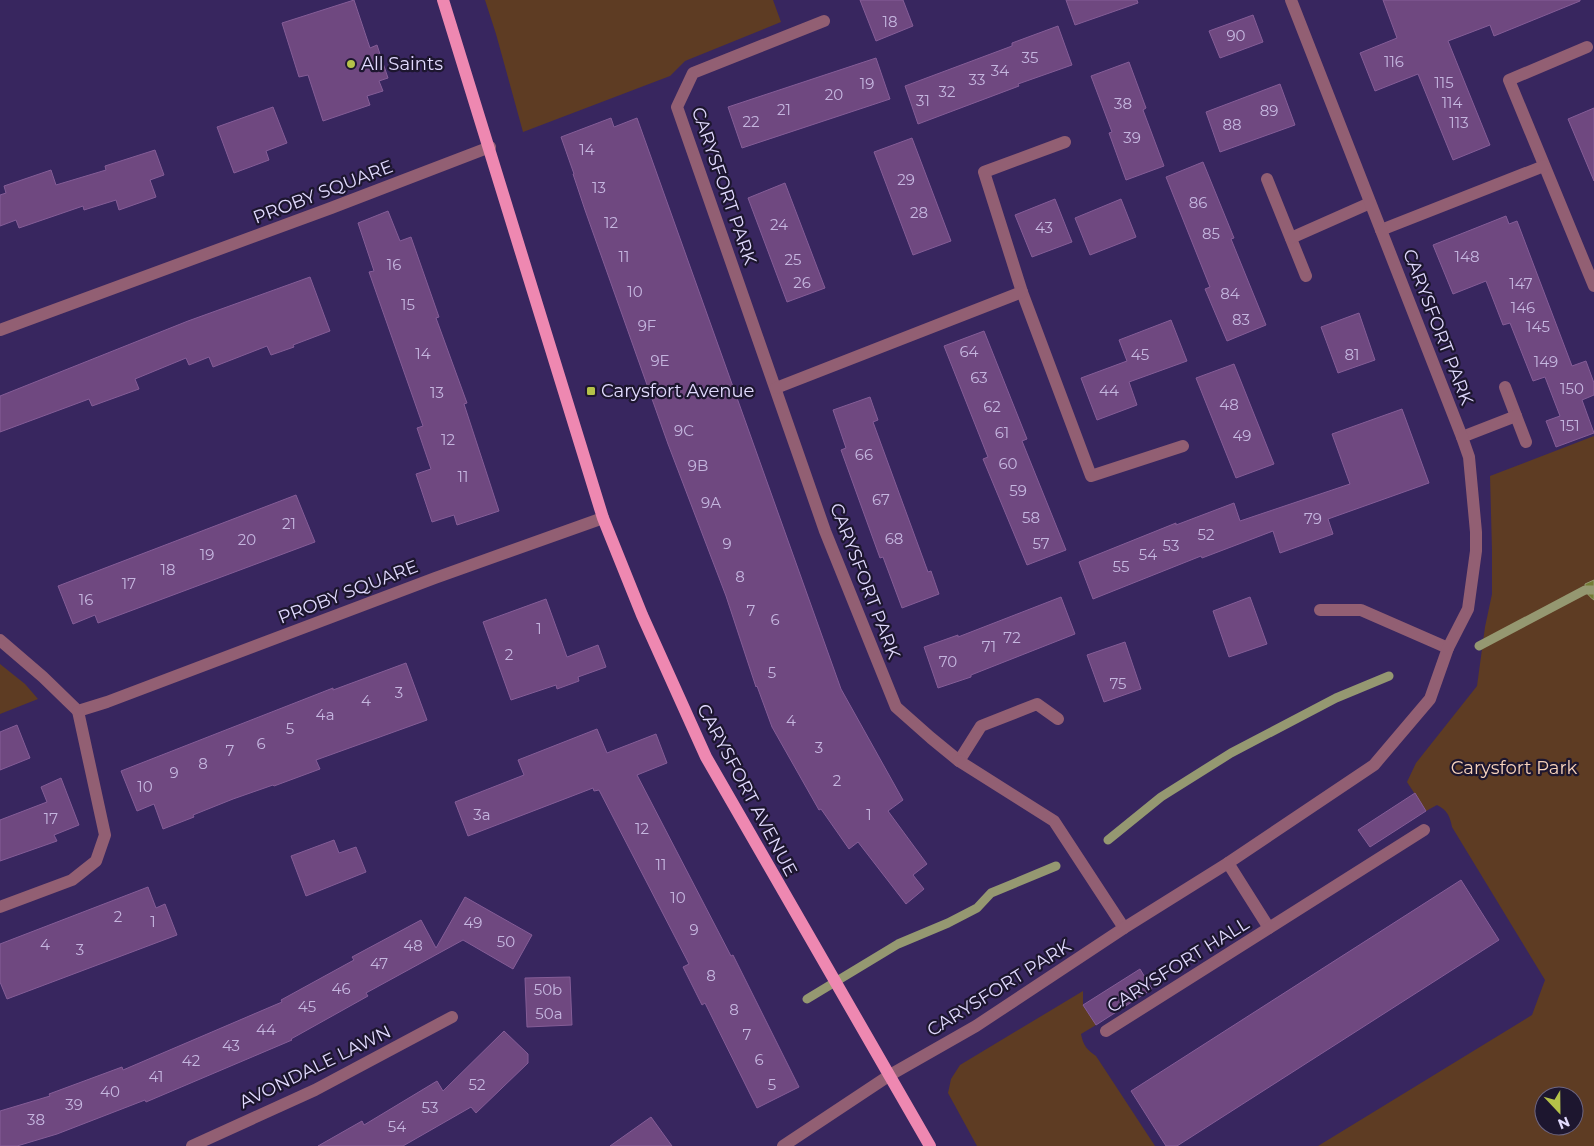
<svg xmlns="http://www.w3.org/2000/svg" width="1594" height="1146" font-family="Montserrat,sans-serif">
	<style>
		.green { fill: #5e3c23; fill-rule: evenodd }
		.water { fill: #747c34; stroke: #959871 }
		.lines { fill: none; stroke-linecap: round; stroke-linejoin: round }
		.stream { stroke: #959871; stroke-width: 9 }
		.building { fill: #6f4880; stroke: #855d97 }
		.minor { stroke: #925f73; stroke-width: 12 }
		.major { stroke: #ee88b1; stroke-width: 12 }
		.poi-dot { fill: #b5c249; stroke: #1d162f; stroke-width: 2 }
		.labels { text-anchor: middle; stroke-width: 4.5; stroke-linejoin: round; paint-order: stroke }
		.number-label { font-size: 15px; fill: #c5b6df }
		.poi-label { font-size: 18px; fill: #e2dbff; stroke: #1d162f; text-anchor: start }
		.street-label { font-size: 18px; fill: #e2dbff; stroke: #1d162f }
		.park-label { font-size: 18px; fill: #f7d3bc; stroke: #1d162f }
	</style>
	<rect width="100%" height="100%" fill="#38265f"/>
	<!-- green -->
	<g class="green">
		<polygon points="485,0 773,0 781,22 685,61 670,76 523,132 496,34"/>
		<path d="M1594 436V1146H1318L1532 1015 1545 980 1452 827C1450 816 1447 810 1437 805L1426 811 1407 782 1416 763 1477 686 1485 627 1492 594V550L1490 476ZM1544 1096H1574V1126H1544Z"/>
		<polygon points="0,664 25,684 38,699 0,714"/>
		<path d="M1083 991V1005L1096 1025 1081 1034C1083 1045 1087 1050 1096 1056L1155 1146H977L948 1093 951 1079 960 1065Z"/>
	</g>
	<!-- water -->
	<path class="water" d="M1594 580V600C1588 596 1585 591 1585 584Z"/>
	<g class="lines">
		<!-- stream -->
		<g class="stream">
			<polyline points="1479,646 1585,590 1594,590"/>
			<polyline points="1108,840 1161,797 1231,753 1336,698 1389,676"/>
			<polyline points="807,999 898,944 948,923 977,908 991,893 1056,866"/>
		</g>
	</g>
	<!-- building -->
	<g class="building">
		<polygon points="354,0 370,48 377,45 388,78 379,81 383,91 367,96 370,105 323,121 308,75 299,77 282,23"/>
		<polygon points="860,0 903,0 913,26 876,41"/>
		<polygon points="1066,0 1137,0 1138,3 1075,25"/>
		<polygon points="1383,0 1580,0 1580,1 1494,36 1490,25 1448,41 1490,145 1453,160 1418,74 1375,91 1360,53 1397,38"/>
		<polygon points="1253,15 1263,42 1220,58 1209,31"/>
		<polygon points="1058,26 1072,65 1018,84 1019,86 918,124 905,86 1012,46 1012,43"/>
		<polygon points="876,58 890,99 742,148 728,107"/>
		<polygon points="1129,62 1146,108 1143,110 1164,166 1126,180 1109,133 1112,132 1091,76"/>
		<polygon points="1280,84 1295,125 1220,152 1206,112"/>
		<polygon points="273,107 287,143 266,151 269,160 234,173 217,127"/>
		<polygon points="1594,108 1594,181 1568,119"/>
		<polygon points="611,118 614,127 637,118 841,689 903,800 888,811 927,864 913,875 924,889 906,904 858,842 849,849 821,809 819,810 772,727 757,686 756,687 726,596 668,444 585,210 573,174 574,174 561,137"/>
		<polygon points="912,138 951,241 913,255 874,152"/>
		<polygon points="155,150 164,175 150,180 156,197 119,210 116,200 84,210 83,206 19,228 16,220 0,226 0,195 6,193 4,186 51,170 56,185 106,170 105,166"/>
		<polygon points="1203,162 1234,238 1231,239 1266,325 1227,341 1205,289 1210,287 1166,177"/>
		<polygon points="785,183 825,288 787,302 748,198"/>
		<polygon points="1055,199 1072,242 1032,257 1015,215"/>
		<polygon points="1121,199 1136,237 1090,255 1075,218"/>
		<polygon points="388,211 400,241 411,237 439,317 436,318 467,403 464,404 499,511 457,525 454,515 432,522 416,474 431,469 417,428 423,426 369,272 374,271 358,223"/>
		<polygon points="1506,216 1509,224 1517,221 1572,366 1586,361 1594,383 1594,395 1582,400 1594,433 1556,447 1546,421 1560,416 1545,377 1533,381 1510,323 1503,325 1486,281 1453,294 1433,245"/>
		<polygon points="310,277 330,331 293,345 294,347 271,355 267,346 213,367 209,357 189,365 186,358 135,379 139,389 92,406 89,399 0,432 0,396 188,321"/>
		<polygon points="1359,313 1375,360 1338,373 1321,327"/>
		<polygon points="1171,320 1187,361 1129,382 1137,405 1097,420 1081,378 1127,361 1119,340"/>
		<polygon points="984,331 1027,439 1022,441 1066,550 1027,565 983,459 988,457 944,346"/>
		<polygon points="1234,364 1274,464 1236,478 1196,378"/>
		<polygon points="870,397 878,420 873,422 928,572 931,571 939,594 902,608 883,557 880,558 841,450 846,448 833,410"/>
		<polygon points="1402,409 1429,483 1328,519 1333,534 1280,553 1273,531 1202,558 1201,556 1093,599 1079,562 1176,523 1176,525 1234,503 1240,521 1350,484 1332,434"/>
		<polygon points="296,495 315,542 98,623 95,615 73,624 58,586"/>
		<polygon points="1061,597 1075,634 971,675 971,677 938,688 924,647 958,635 958,637"/>
		<polygon points="1250,597 1267,644 1229,657 1213,611"/>
		<polygon points="546,599 567,657 598,645 606,667 578,677 579,681 557,689 556,685 511,700 483,622"/>
		<polygon points="1125,642 1141,689 1104,702 1087,655"/>
		<polygon points="406,663 427,720 316,760 320,769 274,786 273,785 233,799 193,815 194,817 163,829 154,804 137,811 121,771 333,688 333,690"/>
		<polygon points="17,725 30,758 0,770 0,732"/>
		<polygon points="597,729 607,753 656,734 667,763 637,775 731,956 733,955 799,1087 757,1108 705,1003 702,1005 683,967 689,964 599,790 594,791 593,788 468,836 455,802 524,775 518,760"/>
		<polygon points="61,778 79,825 54,835 57,841 0,861 0,820 47,802 41,787"/>
		<polygon points="1415,793 1426,811 1370,847 1358,830"/>
		<polygon points="334,840 339,853 356,847 366,872 306,896 291,856"/>
		<polygon points="1461,880 1499,940 1177,1146 1166,1146 1131,1091"/>
		<polygon points="148,887 156,908 165,904 177,935 7,999 0,982 0,944"/>
		<polygon points="465,897 532,935 513,969 463,940 366,993 368,996 291,1039 292,1040 146,1102 145,1100 57,1134 17,1146 0,1146 0,1111 50,1096 49,1094 122,1067 123,1070 282,1002 281,1000 354,960 352,957 421,920 436,948"/>
		<polygon points="1140,969 1152,989 1096,1025 1083,1005"/>
		<polygon points="570,977 572,1025 527,1027 525,978"/>
		<polygon points="504,1031 528,1054 528,1063 476,1113 471,1107 403,1146 318,1146 362,1121 364,1125 437,1081 443,1091"/>
		<polygon points="651,1117 672,1146 610,1146"/>
	</g>
	<g class="lines">
		<!-- minor -->
		<g class="minor">
			<polyline points="824,21 693,73 677,107 825,531 896,707 931,738 959,761 981,726 1037,704 1058,719"/>
			<polyline points="1587,47 1509,80 1594,286"/>
			<polyline points="1065,142 984,172 1022,292 1091,476 1183,446"/>
			<polyline points="1267,179 1306,276"/>
			<polyline points="1381,230 1544,166"/>
			<polyline points="1291,238 1370,203"/>
			<polyline points="0,330 331,208 490,147"/>
			<polyline points="1505,387 1516,416"/>
			<polyline points="776,388 1022,292"/>
			<polyline points="1462,437 1516,416 1526,442"/>
			<polyline points="1320,610 1361,610 1448,648"/>
			<polyline points="0,640 43,677 78,711 107,702 435,578 603,518"/>
			<polyline points="959,761 1054,821 1124,928"/>
			<polyline points="1228,863 1269,928"/>
			<polyline points="0,907 72,880 96,861 105,835 78,711"/>
			<polyline points="1106,1031 1424,830"/>
			<polyline points="192,1146 315,1090 452,1017"/>
			<polyline points="783,1146 890,1075 976,1026 1124,928 1228,863 1374,765 1430,699 1448,648 1468,609 1476,551 1476,532 1469,457 1462,437 1291,0"/>
		</g>
		<!-- major -->
		<polyline class="major" points="443,0 603,518 642,615 706,757 930,1146"/>
	</g>
	<!-- markers -->
	<g class="poi-dot">
		<circle cx="351" cy="64" r="5"/>
		<rect x="586" y="386" width="10" height="10" rx="2.5"/>
	</g>
	<g class="labels">
		<!-- number labels -->
		<g class="number-label">
			<text x="890" y="27">18</text>
			<text x="1236" y="41">90</text>
			<text x="1030" y="63">35</text>
			<text x="1394" y="67">116</text>
			<text x="1000" y="76">34</text>
			<text x="977" y="85">33</text>
			<text x="1444" y="88">115</text>
			<text x="867" y="89">19</text>
			<text x="947" y="97">32</text>
			<text x="834" y="100">20</text>
			<text x="923" y="106">31</text>
			<text x="1452" y="108">114</text>
			<text x="1123" y="109">38</text>
			<text x="784" y="115">21</text>
			<text x="1269" y="116">89</text>
			<text x="751" y="127">22</text>
			<text x="1459" y="128">113</text>
			<text x="1232" y="130">88</text>
			<text x="1132" y="143">39</text>
			<text x="587" y="155">14</text>
			<text x="906" y="185">29</text>
			<text x="599" y="193">13</text>
			<text x="1198" y="208">86</text>
			<text x="919" y="218">28</text>
			<text x="611" y="228">12</text>
			<text x="779" y="230">24</text>
			<text x="1044" y="233">43</text>
			<text x="1211" y="239">85</text>
			<text x="624" y="262">11</text>
			<text x="1467" y="262">148</text>
			<text x="793" y="265">25</text>
			<text x="394" y="270">16</text>
			<text x="802" y="288">26</text>
			<text x="1521" y="289">147</text>
			<text x="635" y="297">10</text>
			<text x="1230" y="299">84</text>
			<text x="408" y="310">15</text>
			<text x="1523" y="313">146</text>
			<text x="1241" y="325">83</text>
			<text x="647" y="331">9F</text>
			<text x="1538" y="332">145</text>
			<text x="969" y="357">64</text>
			<text x="423" y="359">14</text>
			<text x="1140" y="360">45</text>
			<text x="1352" y="360">81</text>
			<text x="660" y="366">9E</text>
			<text x="1546" y="367">149</text>
			<text x="979" y="383">63</text>
			<text x="1572" y="394">150</text>
			<text x="1109" y="396">44</text>
			<text x="437" y="398">13</text>
			<text x="1229" y="410">48</text>
			<text x="992" y="412">62</text>
			<text x="1570" y="431">151</text>
			<text x="684" y="436">9C</text>
			<text x="1002" y="438">61</text>
			<text x="1242" y="441">49</text>
			<text x="448" y="445">12</text>
			<text x="864" y="460">66</text>
			<text x="1008" y="469">60</text>
			<text x="698" y="471">9B</text>
			<text x="463" y="482">11</text>
			<text x="1018" y="496">59</text>
			<text x="881" y="505">67</text>
			<text x="711" y="508">9A</text>
			<text x="1031" y="523">58</text>
			<text x="1313" y="524">79</text>
			<text x="289" y="529">21</text>
			<text x="1206" y="540">52</text>
			<text x="894" y="544">68</text>
			<text x="247" y="545">20</text>
			<text x="727" y="549">9</text>
			<text x="1041" y="549">57</text>
			<text x="1171" y="551">53</text>
			<text x="207" y="560">19</text>
			<text x="1148" y="560">54</text>
			<text x="1121" y="572">55</text>
			<text x="168" y="575">18</text>
			<text x="740" y="582">8</text>
			<text x="129" y="589">17</text>
			<text x="86" y="605">16</text>
			<text x="751" y="616">7</text>
			<text x="775" y="625">6</text>
			<text x="539" y="634">1</text>
			<text x="1012" y="643">72</text>
			<text x="989" y="652">71</text>
			<text x="509" y="660">2</text>
			<text x="948" y="667">70</text>
			<text x="772" y="678">5</text>
			<text x="1118" y="689">75</text>
			<text x="399" y="698">3</text>
			<text x="366" y="706">4</text>
			<text x="325" y="720">4a</text>
			<text x="791" y="726">4</text>
			<text x="290" y="734">5</text>
			<text x="261" y="749">6</text>
			<text x="819" y="753">3</text>
			<text x="230" y="756">7</text>
			<text x="203" y="769">8</text>
			<text x="174" y="778">9</text>
			<text x="837" y="786">2</text>
			<text x="145" y="792">10</text>
			<text x="482" y="820">3a</text>
			<text x="869" y="820">1</text>
			<text x="51" y="824">17</text>
			<text x="642" y="834">12</text>
			<text x="661" y="870">11</text>
			<text x="678" y="903">10</text>
			<text x="118" y="922">2</text>
			<text x="153" y="927">1</text>
			<text x="473" y="928">49</text>
			<text x="694" y="935">9</text>
			<text x="506" y="947">50</text>
			<text x="45" y="950">4</text>
			<text x="413" y="951">48</text>
			<text x="80" y="955">3</text>
			<text x="379" y="969">47</text>
			<text x="711" y="981">8</text>
			<text x="341" y="994">46</text>
			<text x="548" y="995">50b</text>
			<text x="307" y="1012">45</text>
			<text x="734" y="1015">8</text>
			<text x="549" y="1019">50a</text>
			<text x="266" y="1035">44</text>
			<text x="747" y="1040">7</text>
			<text x="231" y="1051">43</text>
			<text x="759" y="1065">6</text>
			<text x="191" y="1066">42</text>
			<text x="156" y="1082">41</text>
			<text x="477" y="1090">52</text>
			<text x="772" y="1090">5</text>
			<text x="110" y="1097">40</text>
			<text x="74" y="1110">39</text>
			<text x="430" y="1113">53</text>
			<text x="36" y="1125">38</text>
			<text x="397" y="1132">54</text>
		</g>
		<!-- poi labels -->
		<g class="poi-label">
			<text x="361" y="70">All Saints</text>
			<text x="601" y="397">Carysfort Avenue</text>
		</g>
		<!-- street labels -->
		<g class="street-label">
			<text transform="translate(724 186) rotate(71)" y="6">CARYSFORT PARK</text>
			<text transform="translate(323 192) rotate(-21)" y="6">PROBY SQUARE</text>
			<text transform="translate(1438 327) rotate(69)" y="6">CARYSFORT PARK</text>
			<text transform="translate(865 581) rotate(69)" y="6">CARYSFORT PARK</text>
			<text transform="translate(348 592) rotate(-21)" y="6">PROBY SQUARE</text>
			<text transform="translate(747 790) rotate(62)" y="6">CARYSFORT AVENUE</text>
			<text transform="translate(1178 965) rotate(-32)" y="6">CARYSFORT HALL</text>
			<text transform="translate(999 988) rotate(-32)" y="6">CARYSFORT PARK</text>
			<text transform="translate(315 1067) rotate(-26)" y="6">AVONDALE LAWN</text>
		</g>
		<!-- park labels -->
		<g class="park-label">
			<text x="1514" y="774">Carysfort Park</text>
		</g>
	</g>
	<!-- north arrow -->
	<g transform="translate(1559 1111) rotate(158)"><circle r="24" fill="#1d162f" stroke="#6c6582"/>
	<path d="M0-4L9 19L0 12L-9 19Z" fill="#b5c249"/>
	<text y="-8" font-size="14" font-weight="bold" text-anchor="middle" fill="#e2dbff">N</text>
	</g>
</svg>
